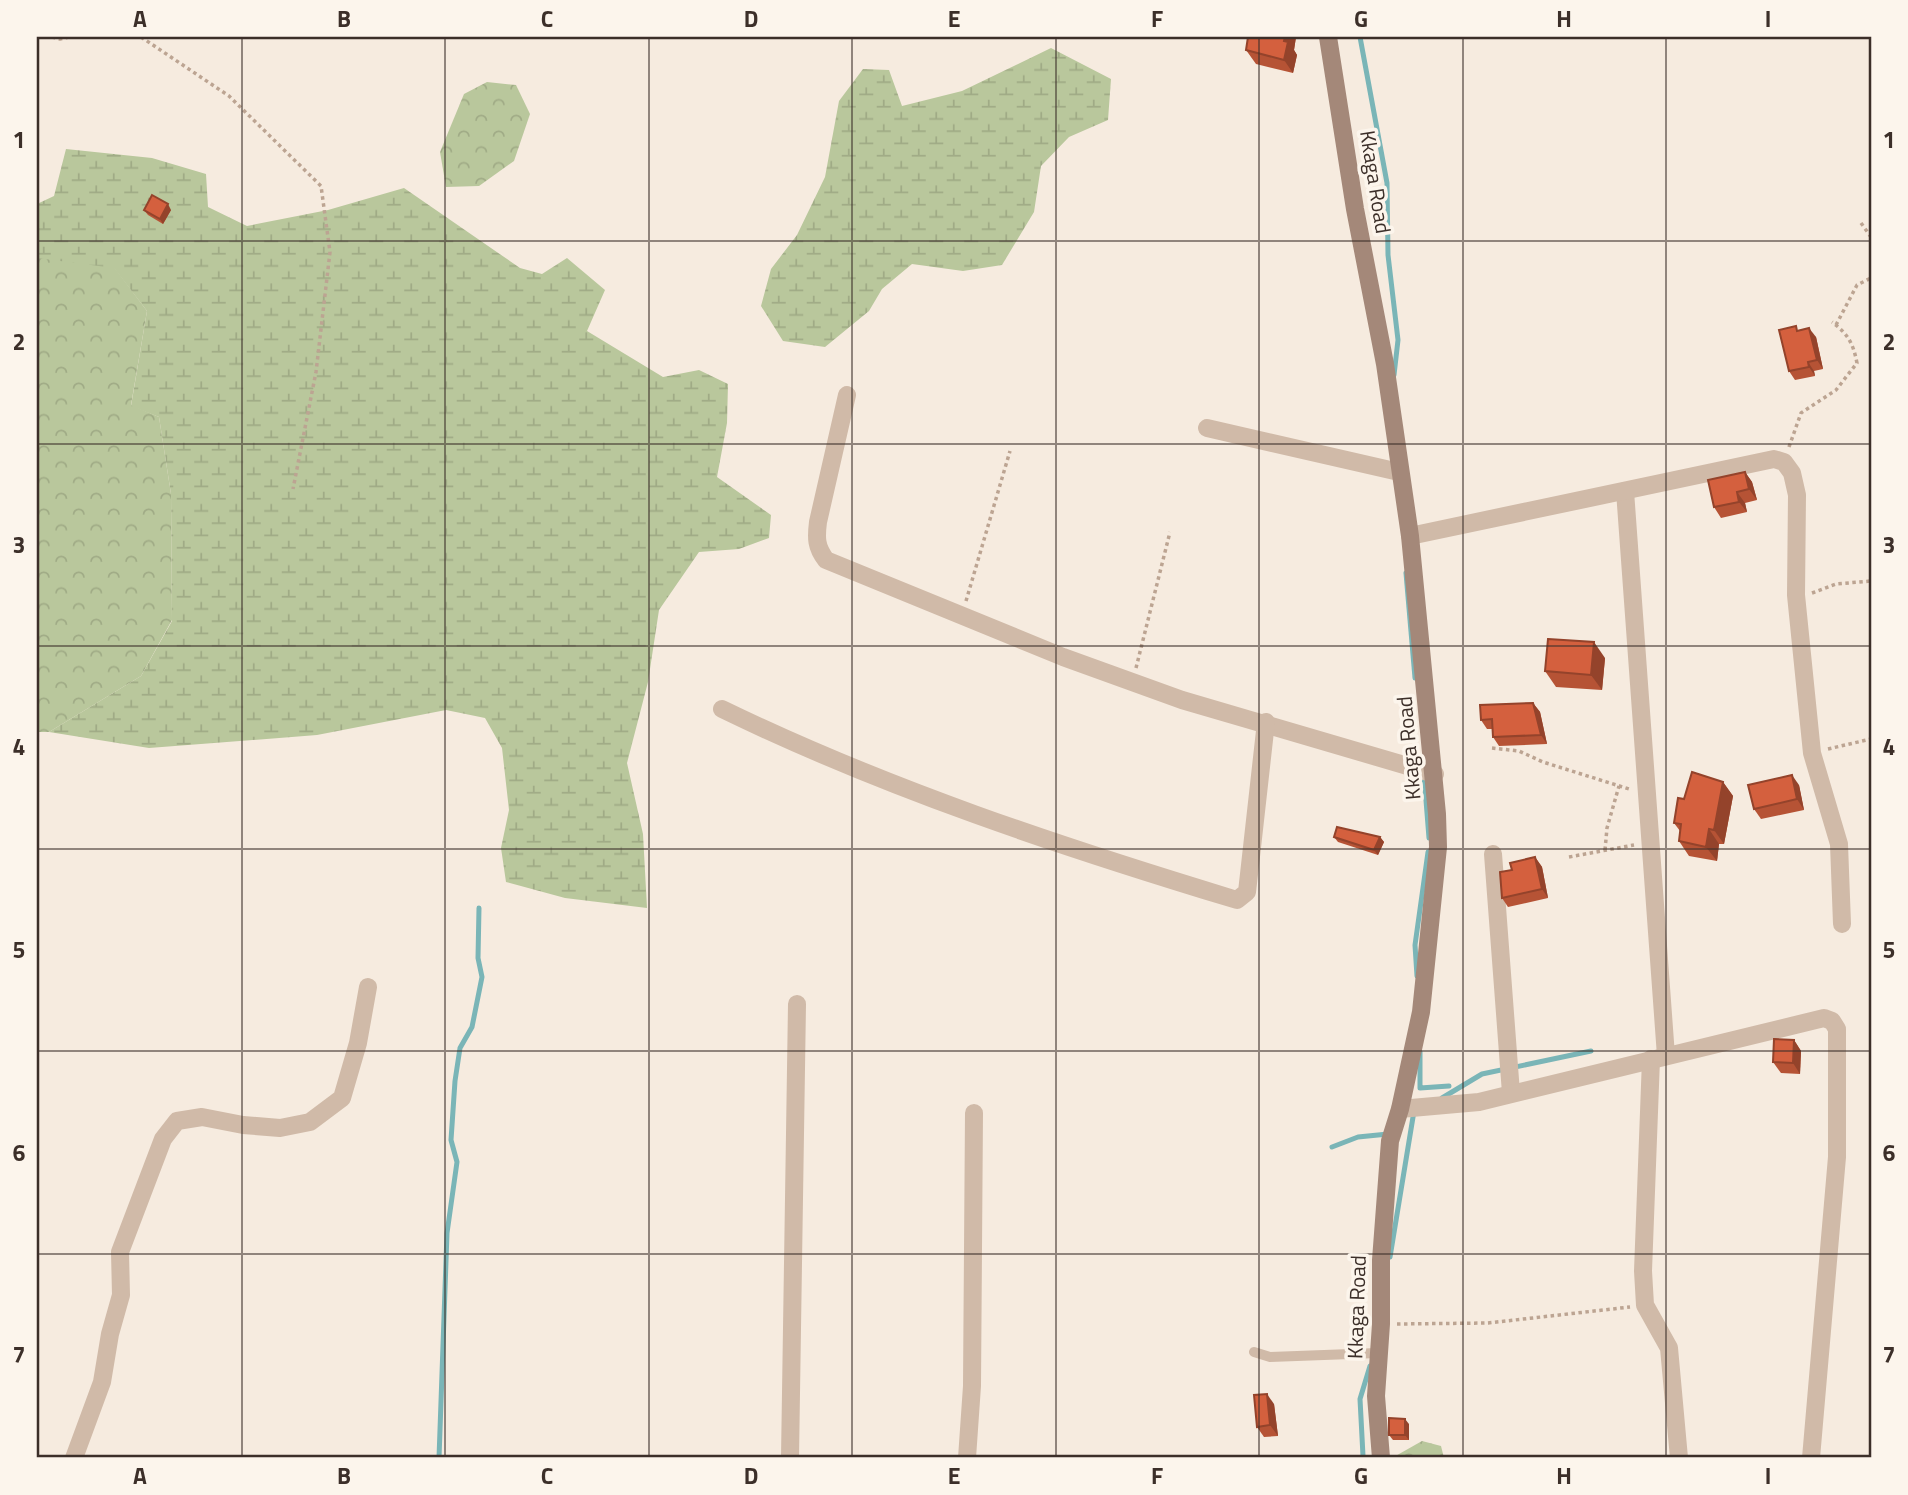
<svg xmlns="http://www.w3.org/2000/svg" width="1908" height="1495" font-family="'Titillium Web',sans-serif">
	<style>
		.forest { fill: url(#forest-crowns) }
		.wetland { fill: url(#wetland-marsh) }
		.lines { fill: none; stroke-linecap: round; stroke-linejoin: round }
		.stream { stroke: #7ab5b7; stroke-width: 5 }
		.path { stroke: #bca492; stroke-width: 3.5; stroke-dasharray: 3.5 3.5; stroke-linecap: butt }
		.lane { stroke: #d0baa8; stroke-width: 10 }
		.street { stroke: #d0baa8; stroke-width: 18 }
		.secondary { stroke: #a48879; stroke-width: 18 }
		.wall { fill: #b65335 }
		.shaded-wall { fill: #94432b }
		.building { fill: #d4603e; stroke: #94432b; stroke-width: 2 }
		.grid { fill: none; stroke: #3c2f29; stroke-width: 2; stroke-opacity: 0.55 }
		.labels { text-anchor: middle; stroke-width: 7; stroke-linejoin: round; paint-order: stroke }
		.street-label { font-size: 21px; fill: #3c2f29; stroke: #fcf5ec }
		.neatline { fill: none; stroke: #3c2f29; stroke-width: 2.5 }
		.grid-label { font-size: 23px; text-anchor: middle; font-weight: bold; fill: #3c2f29 }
	</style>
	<defs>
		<pattern id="forest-crowns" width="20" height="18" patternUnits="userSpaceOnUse" patternTransform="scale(1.75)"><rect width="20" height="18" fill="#b9c79c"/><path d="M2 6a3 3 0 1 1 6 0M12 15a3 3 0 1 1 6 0" fill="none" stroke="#a0ab86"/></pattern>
		<pattern id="wetland-marsh" width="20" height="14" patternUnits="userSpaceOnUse" patternTransform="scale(1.75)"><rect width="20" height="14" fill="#b9c79c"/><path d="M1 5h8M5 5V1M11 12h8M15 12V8" fill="none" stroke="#a0ab86"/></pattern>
	</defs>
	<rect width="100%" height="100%" fill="#f6ebdf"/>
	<!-- forest -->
	<g class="forest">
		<polygon points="487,82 516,85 530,114 514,161 479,186 446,187 440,152 464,94"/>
		<polygon points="39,257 114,267 147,311 131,405 159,417 171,494 172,620 141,676 49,732 37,732"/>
		<polygon points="1422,1441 1441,1446 1444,1458 1392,1458"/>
	</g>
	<!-- wetland -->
	<g class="wetland">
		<polygon points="1051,48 1111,79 1108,120 1069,137 1041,166 1034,212 1002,265 963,271 912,264 882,289 869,311 825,347 783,341 761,306 771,269 797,235 825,177 839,101 863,69 889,70 902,106 962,91"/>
		<polygon points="66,149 152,158 206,174 208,207 247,226 328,210 404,188 520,268 542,274 567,258 605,290 587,331 663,377 699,370 728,384 727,423 717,477 771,515 769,538 739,549 699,552 659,610 648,682 627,763 643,834 647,908 565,898 506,882 501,848 509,810 502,748 485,718 446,710 317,735 149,748 49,732 141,676 172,621 171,494 159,417 131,406 147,311 114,268 37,258 37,204 54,196"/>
	</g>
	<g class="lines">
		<!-- stream -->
		<g class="stream">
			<polyline points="1360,37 1387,183 1388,255 1398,340 1394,375"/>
			<polyline points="1406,573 1415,678"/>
			<polyline points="1424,775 1429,838"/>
			<polyline points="1417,976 1415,945 1428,852"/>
			<polyline points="1420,1052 1420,1088 1449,1086"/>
			<polyline points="1442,1098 1482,1074 1591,1051"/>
			<polyline points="1332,1147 1358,1137 1388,1134"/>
			<polyline points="1390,1257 1414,1111"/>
			<polyline points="1363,1456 1360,1399 1370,1366"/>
			<polyline points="439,1458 447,1233 457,1162 451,1140 455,1081 460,1048 472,1027 482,977 478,958 479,908"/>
		</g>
		<!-- path -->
		<g class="path">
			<polyline points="52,37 60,39 69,37"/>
			<polyline points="141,37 229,96 321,186 330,252 316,372 293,489"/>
			<polyline points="1861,223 1871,237"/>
			<polyline points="1871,243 1871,247"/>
			<polyline points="1836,325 1857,285 1871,278"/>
			<path d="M1789 447 1801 413 1836 390 1857 363C1853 343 1848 334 1832 322"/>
			<polyline points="1812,593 1836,584 1871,581"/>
			<polyline points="966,601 1010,451"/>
			<polyline points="1136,668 1170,532"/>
			<polyline points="1492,748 1519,751 1543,762 1629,789"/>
			<polyline points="1828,749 1871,739"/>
			<polyline points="1605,850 1607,828 1619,786"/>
			<polyline points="1569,857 1634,845"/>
			<polyline points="1397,1324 1488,1323 1630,1307"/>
		</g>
		<!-- lane -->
		<polyline class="lane" points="1254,1352 1270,1357 1378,1353"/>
		<!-- street -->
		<g class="street">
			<path d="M847 395 818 522C816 538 816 547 826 560L1063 657 1182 700 1435 774"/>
			<polyline points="1207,428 1399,472"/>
			<polyline points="1625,491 1666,1056"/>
			<polyline points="1410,536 1774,459 1784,462 1792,473 1797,495 1796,595 1812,753 1839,844 1842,924"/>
			<path d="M722 709C887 789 1062 847 1237 900L1247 892 1266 722"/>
			<polyline points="1493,854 1511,1093"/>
			<polyline points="1651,1059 1643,1271 1645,1305 1669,1348 1679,1458"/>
			<polyline points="1400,1109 1479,1102 1824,1018 1832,1021 1837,1029 1837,1157 1811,1458"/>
			<polyline points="74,1458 102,1382 110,1334 121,1295 120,1252 163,1139 177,1121 202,1117 243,1125 280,1128 310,1122 342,1098 358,1043 368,987"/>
			<polyline points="790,1458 797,1004"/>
			<polyline points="967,1458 972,1386 974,1113"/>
		</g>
		<!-- secondary -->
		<polyline class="secondary" points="1328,37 1355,209 1385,364 1410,536 1437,814 1438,847 1421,1012 1400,1109 1390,1141 1381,1260 1381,1324 1376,1396 1381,1458"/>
	</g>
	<!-- wall -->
	<g class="wall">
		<polygon points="1248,37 1296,37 1294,50 1297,55 1293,73 1256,64 1246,50"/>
		<polygon points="144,210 171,210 163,224 148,215"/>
		<polygon points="1799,330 1816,337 1823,369 1814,371 1815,376 1795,380 1789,371"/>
		<polygon points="1745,472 1752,482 1757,500 1745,503 1747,512 1721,518 1714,507"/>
		<polygon points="1605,658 1602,690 1556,687 1545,671"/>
		<polygon points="1533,703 1540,712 1547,744 1499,746 1493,737 1493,729 1487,729 1481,720"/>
		<polygon points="1723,782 1733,796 1724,844 1719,844 1717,861 1689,856 1679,841 1680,831 1674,823 1684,799"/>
		<polygon points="1799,785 1804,810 1761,819 1754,809"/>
		<polygon points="1334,837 1380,837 1384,842 1378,855 1338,842"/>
		<polygon points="1535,857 1542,867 1548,898 1508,907 1502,898 1512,870"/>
		<polygon points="1794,1040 1801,1051 1800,1074 1781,1073 1773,1062"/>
		<polygon points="1274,1404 1278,1436 1264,1437 1257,1427"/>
		<polygon points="1409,1424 1409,1440 1393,1440 1389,1435"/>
	</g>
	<!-- shaded-wall -->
	<g class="shaded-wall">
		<polygon points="1285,37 1296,37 1294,50 1297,55 1293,73 1284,60"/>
		<polygon points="168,204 171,210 163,224 160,219"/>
		<polygon points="1809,328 1816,337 1823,369 1817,360"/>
		<polygon points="1808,362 1814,371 1815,376 1809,367"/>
		<polygon points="1745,472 1752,482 1757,500 1749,489"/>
		<polygon points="1737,492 1745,503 1747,512 1739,502"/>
		<polygon points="1594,642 1605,658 1602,690 1591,675"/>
		<polygon points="1533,703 1540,712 1547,744 1541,735"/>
		<polygon points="1792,775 1799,785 1804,810 1797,799"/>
		<polygon points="1723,782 1733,796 1724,844 1714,830"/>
		<polygon points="1709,829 1719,844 1717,861 1706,847"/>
		<polygon points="1380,837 1384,842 1378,855 1374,850"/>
		<polygon points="1535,857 1542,867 1548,898 1542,889"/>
		<polygon points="1794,1040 1801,1051 1800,1074 1793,1063"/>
		<polygon points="1267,1394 1274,1404 1278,1436 1270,1425"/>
		<polygon points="1405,1419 1409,1424 1409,1440 1405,1435"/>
	</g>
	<!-- building -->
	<g class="building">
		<polygon points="1248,37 1285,37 1284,41 1288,42 1284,60 1246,50"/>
		<polygon points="152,195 168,204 160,219 144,210"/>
		<polygon points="1796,326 1797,331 1809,328 1817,360 1808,362 1809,367 1789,371 1779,330"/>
		<polygon points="1745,472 1749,489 1737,492 1739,502 1714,507 1708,480"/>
		<polygon points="1548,639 1594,642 1591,675 1545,671"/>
		<polygon points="1533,703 1541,735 1493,737 1492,719 1481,720 1480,705"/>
		<polygon points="1692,772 1723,782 1714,830 1709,829 1706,847 1679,841 1681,824 1674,823 1678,798 1684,799"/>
		<polygon points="1792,775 1797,799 1754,809 1748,785"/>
		<polygon points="1337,827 1380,837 1374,850 1334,837"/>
		<polygon points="1535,857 1542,889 1502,898 1500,872 1512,870 1510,863"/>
		<polygon points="1774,1039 1794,1040 1793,1063 1773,1062"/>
		<polygon points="1267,1394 1270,1425 1257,1427 1254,1395"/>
		<polygon points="1389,1418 1405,1419 1405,1435 1389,1435"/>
	</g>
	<!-- grid -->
	<path class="grid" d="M242 37V1458M445 37V1458M649 37V1458M852 37V1458M1056 37V1458M1259 37V1458M1463 37V1458M1666 37V1458M37 241H1871M37 444H1871M37 646H1871M37 849H1871M37 1051H1871M37 1254H1871"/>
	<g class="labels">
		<!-- street labels -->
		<g class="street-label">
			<text transform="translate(1375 182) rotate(81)" y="7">Kkaga Road</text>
			<text transform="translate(1409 748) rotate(-95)" y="7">Kkaga Road</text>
			<text transform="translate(1357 1307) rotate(-88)" y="7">Kkaga Road</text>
		</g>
	</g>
	<!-- border -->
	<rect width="1908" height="1495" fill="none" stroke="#fcf5ec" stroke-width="77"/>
	<rect x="38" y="38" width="1832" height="1418" class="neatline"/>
	<g class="grid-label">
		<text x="140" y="27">A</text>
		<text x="344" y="27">B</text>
		<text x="547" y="27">C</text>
		<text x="751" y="27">D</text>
		<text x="954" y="27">E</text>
		<text x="1157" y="27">F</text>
		<text x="1361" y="27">G</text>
		<text x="1564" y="27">H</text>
		<text x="1768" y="27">I</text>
		<text x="19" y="148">1</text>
		<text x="1889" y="148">1</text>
		<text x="19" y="350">2</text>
		<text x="1889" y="350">2</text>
		<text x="19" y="553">3</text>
		<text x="1889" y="553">3</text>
		<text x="19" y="755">4</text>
		<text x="1889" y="755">4</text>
		<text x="19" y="958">5</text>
		<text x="1889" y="958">5</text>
		<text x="19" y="1161">6</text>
		<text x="1889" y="1161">6</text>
		<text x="19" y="1363">7</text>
		<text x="1889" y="1363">7</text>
		<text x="140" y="1484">A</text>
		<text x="344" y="1484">B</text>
		<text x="547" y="1484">C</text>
		<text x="751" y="1484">D</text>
		<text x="954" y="1484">E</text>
		<text x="1157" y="1484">F</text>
		<text x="1361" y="1484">G</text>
		<text x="1564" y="1484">H</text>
		<text x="1768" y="1484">I</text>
	</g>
</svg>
